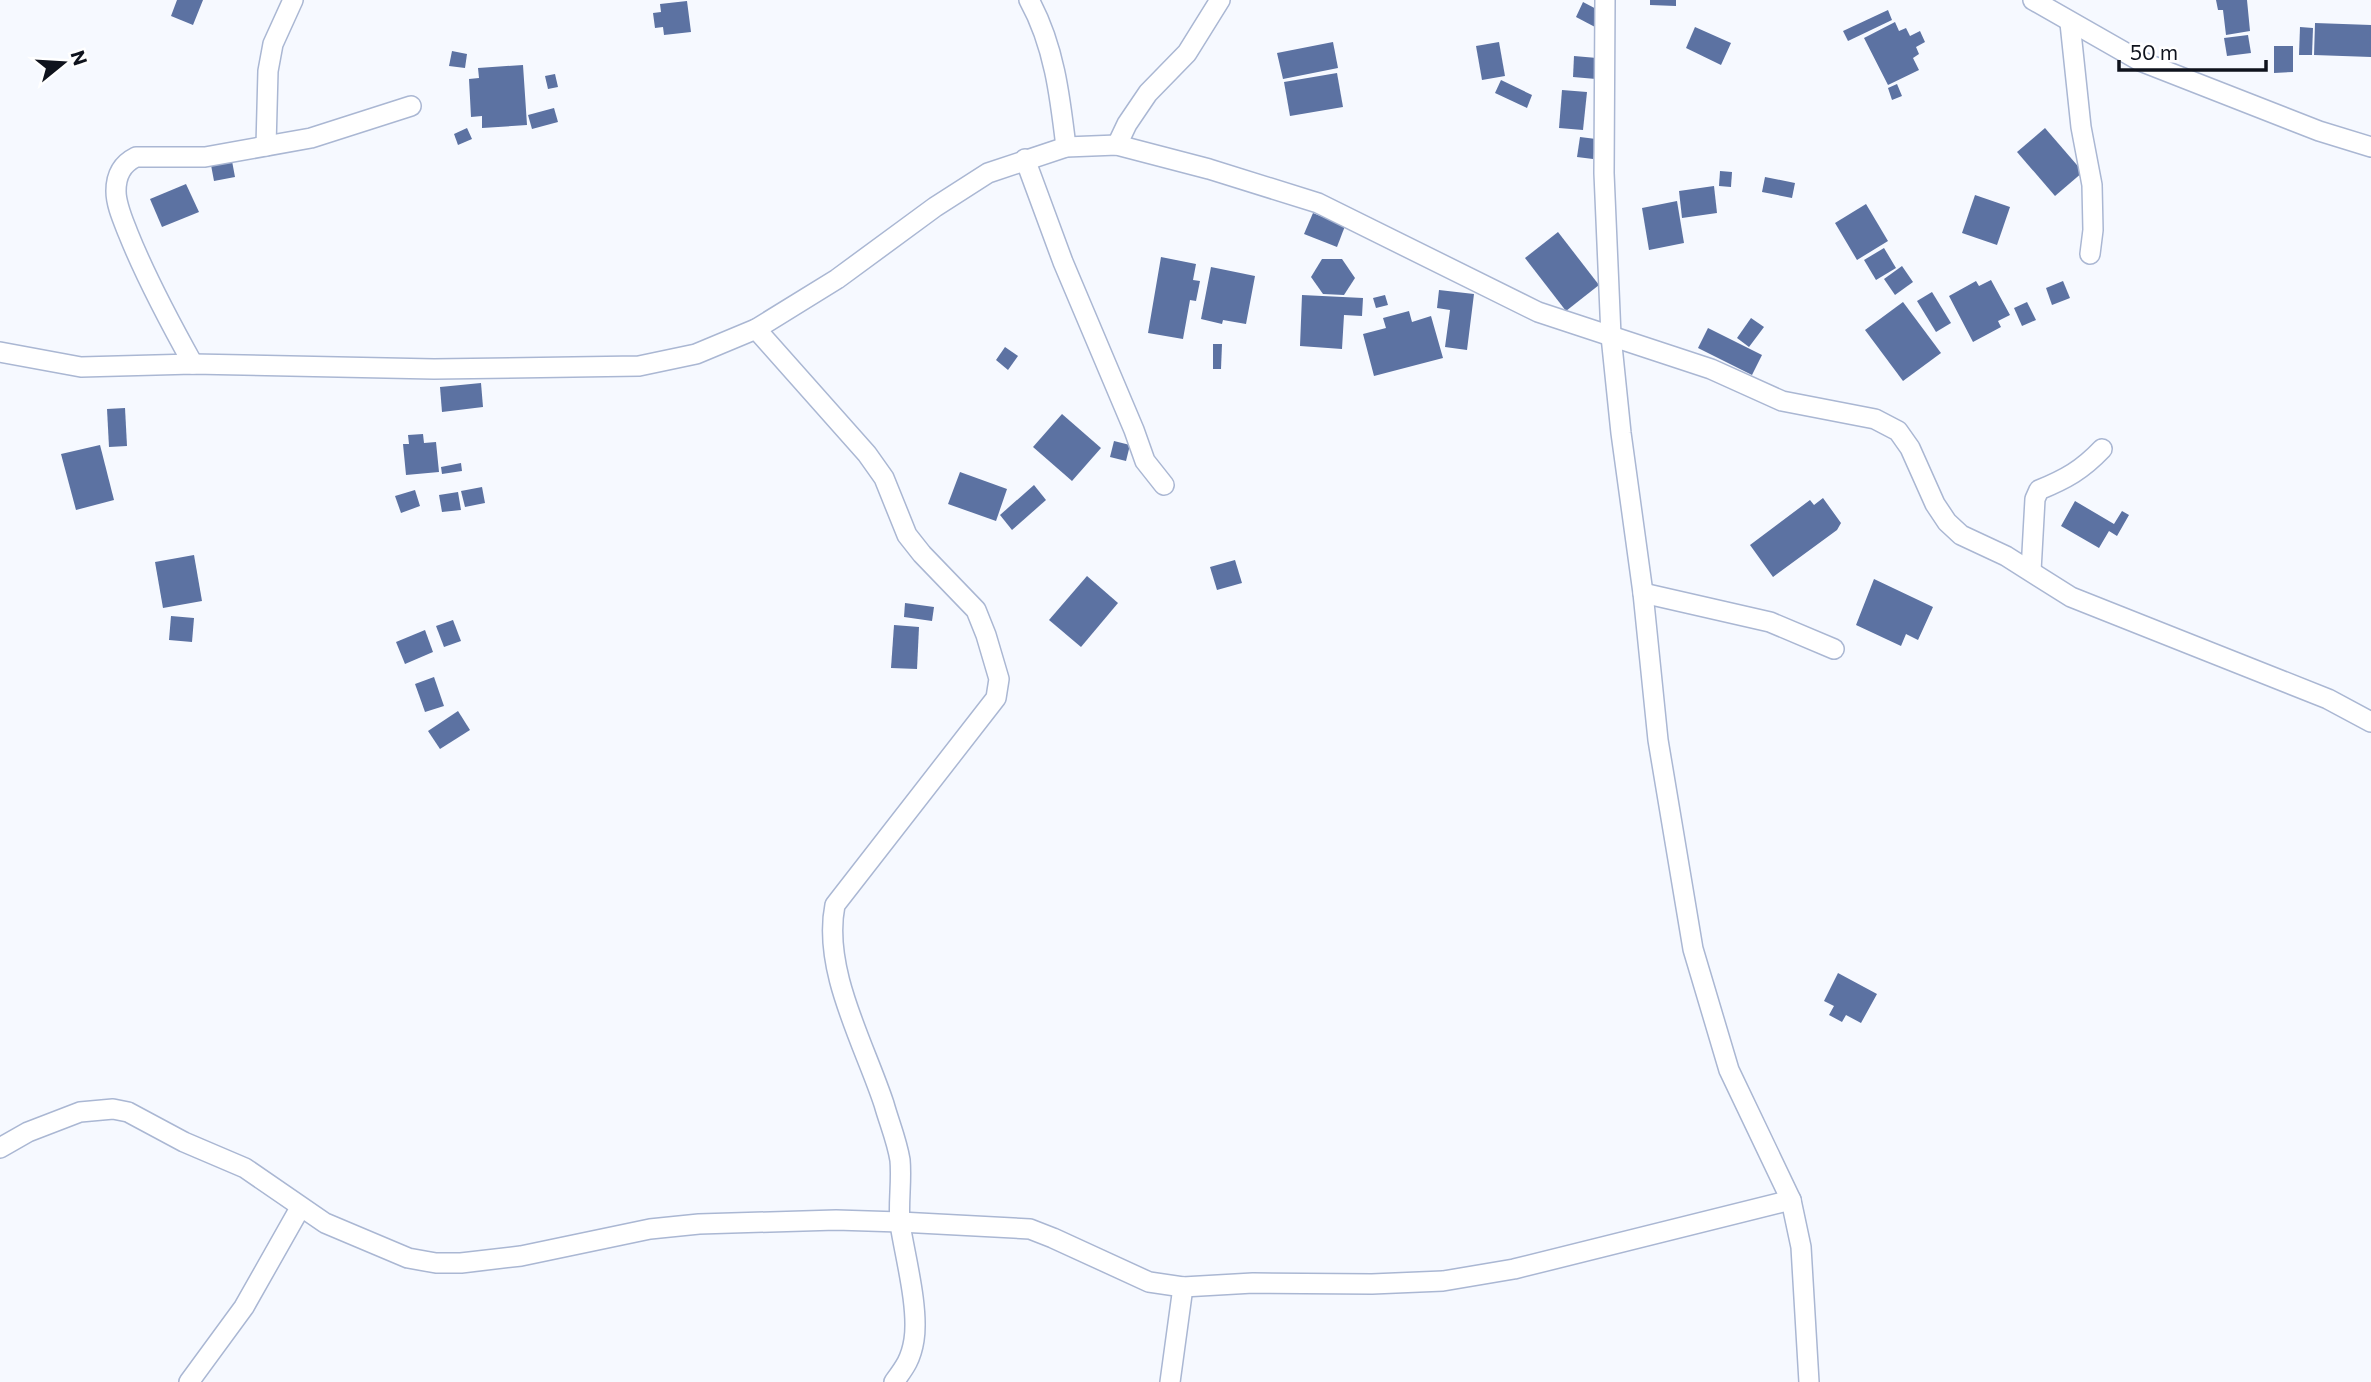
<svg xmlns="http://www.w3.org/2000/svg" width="2371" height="1382" font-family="Commissioner,sans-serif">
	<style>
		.building { fill: #5c72a2 }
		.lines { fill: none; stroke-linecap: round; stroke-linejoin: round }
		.minor-casing { stroke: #aab7d3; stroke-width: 22 }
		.minor { stroke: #fff; stroke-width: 19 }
	</style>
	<rect width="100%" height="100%" fill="#f6f9ff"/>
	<!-- building -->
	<g class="building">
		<polygon points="177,0 203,0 193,25 171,16"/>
		<polygon points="1650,0 1676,0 1676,6 1650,5"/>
		<polygon points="2216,0 2247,0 2250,31 2226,35 2223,10 2218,10"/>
		<polygon points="687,1 691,32 664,35 663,27 655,28 653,13 661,12 660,4"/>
		<polygon points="1583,2 1602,12 1595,27 1576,17"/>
		<polygon points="1888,10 1892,20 1848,41 1843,31"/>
		<polygon points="1895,22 1899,31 1906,28 1910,36 1920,31 1925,42 1916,47 1919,54 1913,58 1919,70 1888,85 1864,38"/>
		<polygon points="2315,23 2371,25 2371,57 2314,55"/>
		<polygon points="1695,27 1731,43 1721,65 1686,48"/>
		<polygon points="2300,27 2313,28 2312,55 2299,55"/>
		<polygon points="2248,35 2251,53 2227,56 2224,38"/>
		<polygon points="1333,42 1338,68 1283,79 1277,53"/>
		<polygon points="1499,42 1505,76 1482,80 1476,46"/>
		<polygon points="2274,46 2293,46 2293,72 2274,73"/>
		<polygon points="452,51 467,54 465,68 449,66"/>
		<polygon points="1574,56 1597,58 1596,79 1573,77"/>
		<polygon points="523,65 527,125 482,128 482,116 471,117 469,79 479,78 478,68"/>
		<polygon points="1337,73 1343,107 1290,116 1284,82"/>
		<polygon points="555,74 558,87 548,89 545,76"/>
		<polygon points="1501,80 1532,95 1527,108 1495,93"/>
		<polygon points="1897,84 1902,96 1892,100 1888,88"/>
		<polygon points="1562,90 1587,92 1583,130 1559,128"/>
		<polygon points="554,108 558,122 532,129 528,115"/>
		<polygon points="467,128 472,139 458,145 454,134"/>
		<polygon points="2045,128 2083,172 2055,196 2017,152"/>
		<polygon points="1580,137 1596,139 1593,159 1577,157"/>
		<polygon points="232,161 235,177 214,181 211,165"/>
		<polygon points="1720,171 1732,172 1731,187 1719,186"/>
		<polygon points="1765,177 1795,183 1792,198 1762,192"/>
		<polygon points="186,184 199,212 162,227 150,199"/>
		<polygon points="1714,186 1717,213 1682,218 1679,191"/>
		<polygon points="1975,195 2010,207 1997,245 1962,233"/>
		<polygon points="1677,201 1684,243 1649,250 1642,208"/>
		<polygon points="1866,204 1888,241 1857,260 1835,223"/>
		<polygon points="1313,213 1345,226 1337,247 1304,234"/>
		<polygon points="1558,232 1599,285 1566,311 1525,258"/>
		<polygon points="1884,248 1896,268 1876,280 1864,260"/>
		<polygon points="1161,257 1196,264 1193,280 1200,281 1196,301 1190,300 1183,339 1148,333"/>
		<polygon points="1322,259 1342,259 1355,278 1344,295 1323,294 1311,277"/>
		<polygon points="1902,266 1913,282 1895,295 1884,279"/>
		<polygon points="1211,267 1255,276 1246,324 1223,320 1222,324 1201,319"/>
		<polygon points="1991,280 2010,315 1998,321 2001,327 1973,342 1949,296 1976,281 1979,286"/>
		<polygon points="2063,281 2070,298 2052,305 2046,288"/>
		<polygon points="1439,290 1474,294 1467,350 1445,347 1450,310 1437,308"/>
		<polygon points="1932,292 1951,323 1936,332 1917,301"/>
		<polygon points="1302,295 1363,298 1362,316 1344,315 1342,349 1300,346"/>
		<polygon points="1385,295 1388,305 1376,308 1373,298"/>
		<polygon points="1903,302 1941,353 1903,381 1865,330"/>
		<polygon points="2027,302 2036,320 2022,326 2014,308"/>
		<polygon points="1409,311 1412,322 1431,316 1443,358 1374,376 1363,334 1386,328 1383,318"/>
		<polygon points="1751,318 1764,327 1749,347 1737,338"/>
		<polygon points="1708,328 1762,355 1752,375 1698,348"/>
		<polygon points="1213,344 1222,344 1221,369 1213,369"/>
		<polygon points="1005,347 1018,356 1008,370 996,360"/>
		<polygon points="481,383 483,407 442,412 440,387"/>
		<polygon points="125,408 127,446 109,447 107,409"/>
		<polygon points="1062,414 1101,448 1072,481 1033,447"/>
		<polygon points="423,434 424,443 436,442 439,472 406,475 403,444 409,444 408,435"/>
		<polygon points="1114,441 1130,445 1126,461 1110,457"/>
		<polygon points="100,445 114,500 76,510 61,454"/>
		<polygon points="461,463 462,471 442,474 441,467"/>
		<polygon points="960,472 1007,489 996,521 948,504"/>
		<polygon points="1034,485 1046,500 1012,530 1000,515"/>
		<polygon points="482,487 485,503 465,507 461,491"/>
		<polygon points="415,490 420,506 401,513 395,496"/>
		<polygon points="458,492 461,510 442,512 439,495"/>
		<polygon points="1823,498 1841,523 1837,530 1773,577 1750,545 1810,500 1814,505"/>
		<polygon points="2075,501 2114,524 2122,511 2129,515 2117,536 2109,531 2099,548 2061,526"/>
		<polygon points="194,555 202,601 163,608 155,562"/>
		<polygon points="1235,560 1242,583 1217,590 1210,567"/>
		<polygon points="1087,576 1118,603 1081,647 1049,620"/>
		<polygon points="1874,579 1933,607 1918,640 1906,634 1901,646 1856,625"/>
		<polygon points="905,603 934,607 932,621 904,617"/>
		<polygon points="171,616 194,618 192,642 169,640"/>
		<polygon points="453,620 461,641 444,647 436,626"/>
		<polygon points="894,625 919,627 917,669 891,668"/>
		<polygon points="425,630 433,652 405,664 396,642"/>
		<polygon points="434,677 444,706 425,712 415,684"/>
		<polygon points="458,711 470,730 440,749 428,731"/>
		<polygon points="1838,973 1877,994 1861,1023 1846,1015 1842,1022 1829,1015 1834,1006 1824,1001"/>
	</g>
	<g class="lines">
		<defs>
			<g id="minor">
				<path d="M1029 0C1054 45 1060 96 1066 147"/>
				<polyline points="1605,0 1604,173 1611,336 1621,433 1643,593 1658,740 1693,949 1729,1070 1791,1200 1801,1247 1809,1382"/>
				<polyline points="2033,0 2140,61 2319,131 2371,147"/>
				<polyline points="2070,23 2081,127 2092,185 2093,230 2090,254"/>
				<polyline points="1117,145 1127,124 1148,93 1187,53 1220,0"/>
				<polyline points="266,146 268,71 273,44 293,0"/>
				<polyline points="1025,159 1063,262 1134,430 1145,461 1164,485"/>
				<path d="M756 329 867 454 884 478 907 535 922 554 976 610 986 635 999 679 996 698 835 905C822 970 864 1043 884 1104 889 1122 897 1141 900 1160 902 1181 898 1203 900 1224 905 1256 919 1308 914 1340 911 1359 905 1367 894 1382"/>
				<polyline points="0,352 81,367 193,364 434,369 639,366 696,354 756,329 837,279 935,207 988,173 1066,147 1117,145 1209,169 1318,203 1538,312 1711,369 1782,401 1875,419 1898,431 1910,448 1935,504 1947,522 1961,535 2006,556 2071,597 2328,699 2371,722"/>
				<path d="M193 364C169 321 146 278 128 233 123 220 116 205 116 191 116 175 122 164 136 157H205L311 138 411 106"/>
				<path d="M2031 571 2035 499 2039 490C2066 479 2082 470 2102 449"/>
				<polyline points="1643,593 1770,622 1834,649"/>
				<polyline points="0,1148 28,1132 80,1112 113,1109 128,1112 184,1142 245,1168 325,1223 408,1258 436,1263 461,1263 521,1256 650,1229 699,1224 836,1220 900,1222 1030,1229 1053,1238 1149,1282 1183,1287 1253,1283 1372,1284 1443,1281 1514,1269 1791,1200"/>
				<polyline points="189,1382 244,1307 300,1208"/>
				<polyline points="1170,1382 1183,1287"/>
			</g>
		</defs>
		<!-- minor casing -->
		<use href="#minor" class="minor-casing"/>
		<!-- minor -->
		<use href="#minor" class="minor"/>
	</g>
	<!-- north arrow -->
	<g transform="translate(63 63) rotate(72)" stroke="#ffffff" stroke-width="5" paint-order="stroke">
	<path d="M0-5L12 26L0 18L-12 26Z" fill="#0f131d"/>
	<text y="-10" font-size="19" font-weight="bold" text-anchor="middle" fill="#0f131d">N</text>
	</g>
	<!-- scale -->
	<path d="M2119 60v10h147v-10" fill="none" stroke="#0f131d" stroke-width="3.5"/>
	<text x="2130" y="60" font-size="21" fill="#0f131d" stroke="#ffffff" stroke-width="5" paint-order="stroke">50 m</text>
</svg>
